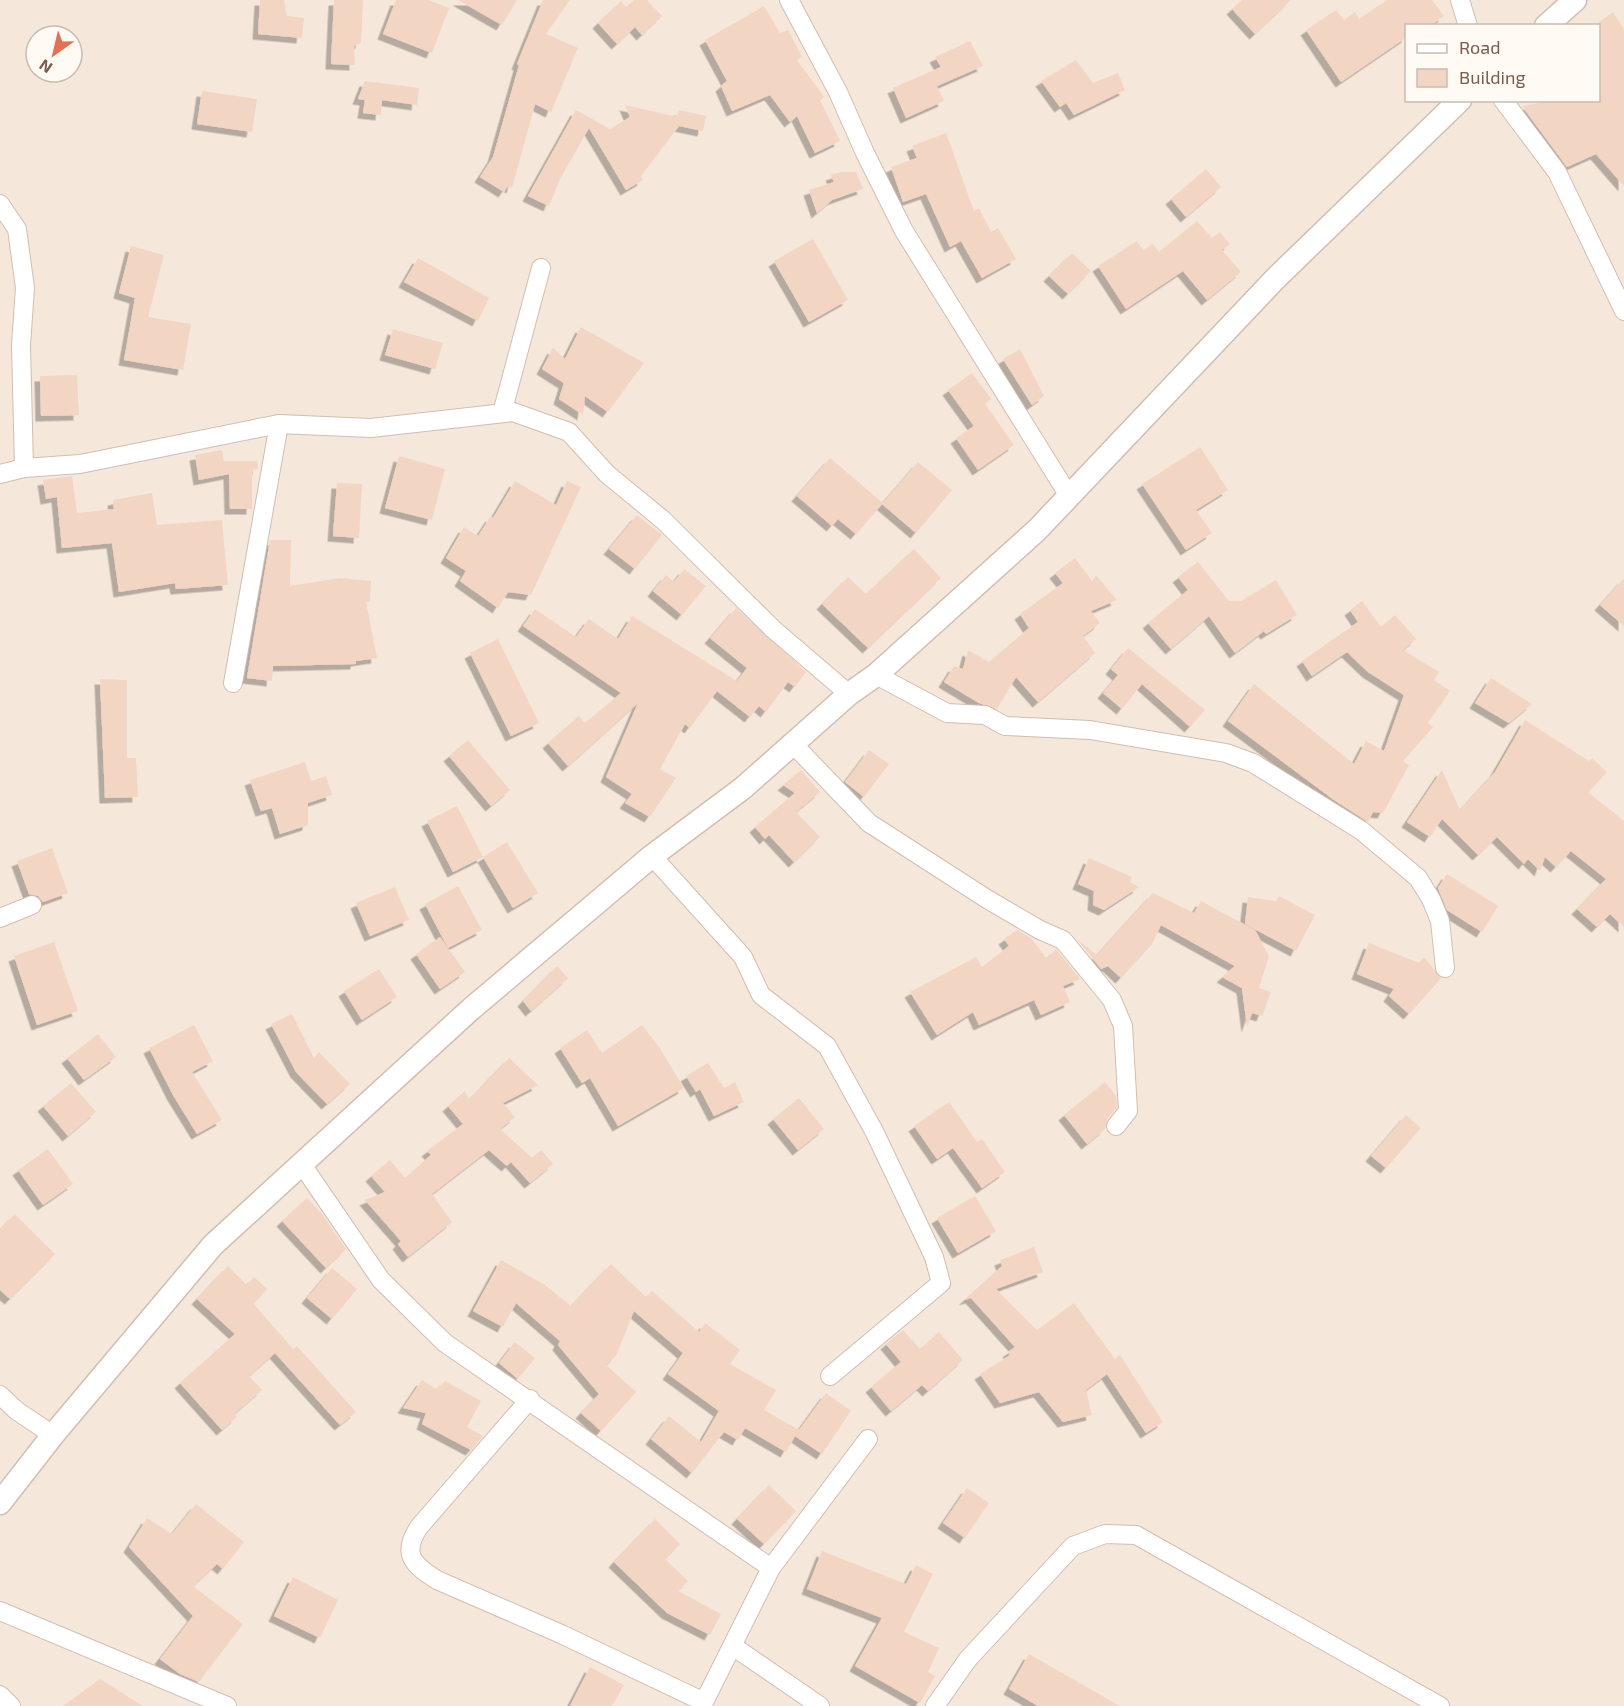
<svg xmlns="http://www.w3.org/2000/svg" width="1624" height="1706" font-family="'Exo 2',sans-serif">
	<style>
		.residential { fill: #f5e8da; fill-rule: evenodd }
		.building { fill: #f3d5c3; filter: url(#shadow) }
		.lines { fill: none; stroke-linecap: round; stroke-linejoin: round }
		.minor-casing { stroke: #d1beb0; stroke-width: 20 }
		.tertiary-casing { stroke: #d1beb0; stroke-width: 25 }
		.minor { stroke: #fff; stroke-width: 18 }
		.tertiary { stroke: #fff; stroke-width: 22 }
	</style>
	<defs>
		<filter id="shadow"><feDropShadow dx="-5.5" dy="5.5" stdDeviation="0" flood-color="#0004"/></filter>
	</defs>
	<rect width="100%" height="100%" fill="#fdf6ec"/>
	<!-- residential -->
	<path class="residential" d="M0 0H1624V1706H0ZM1406 26H1598V100H1406ZM36 36H72V72H36Z"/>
	<!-- building -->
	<g class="building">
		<polygon points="260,0 284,0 287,16 304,18 302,38 258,34"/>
		<polygon points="334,0 363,0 361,43 354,46 355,65 331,64"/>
		<polygon points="396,0 428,0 449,8 432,53 383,34"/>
		<polygon points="458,0 517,0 502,25"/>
		<polygon points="543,0 570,0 546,34 578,48 551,112 535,104 512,188 508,186 504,192 480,177 493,157 519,65 517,64"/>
		<polygon points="634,0 647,0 662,16 642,35 635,27 617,44 598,23 621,1 626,7"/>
		<polygon points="1242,0 1291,0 1255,34 1232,9"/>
		<polygon points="1387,0 1432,0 1444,16 1430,26 1407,26 1407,37 1341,82 1306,30 1336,10 1344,20 1355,12 1359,19"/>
		<polygon points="764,6 780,33 788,30 802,57 797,60 824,97 820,100 840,141 815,153 797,116 790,122 770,95 732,111 721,86 727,81 705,40"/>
		<polygon points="1613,12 1624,29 1624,186 1596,154 1567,167 1522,106 1556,100 1599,100 1599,22"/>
		<polygon points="970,41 983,66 937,86 944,101 906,118 893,88 941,67 935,57"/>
		<polygon points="1076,60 1093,83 1118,73 1125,90 1074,115 1066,103 1060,107 1041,81"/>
		<polygon points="365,81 419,88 417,105 382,100 381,115 363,113 365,100 358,99"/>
		<polygon points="202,91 257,99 252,132 197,124"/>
		<polygon points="625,105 677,117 679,110 706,116 703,131 679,126 641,176 643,180 626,190 589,128 560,179 549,206 528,196 576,110 610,129 630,117"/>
		<polygon points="946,133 974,211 979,208 991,232 998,228 1016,259 982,278 961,241 950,247 926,194 903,202 891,167 917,158 912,146"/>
		<polygon points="1206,169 1221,187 1186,217 1171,199"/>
		<polygon points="841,172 856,172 863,189 832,200 817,213 809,190 834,182 831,175"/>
		<polygon points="1197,221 1212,238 1220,232 1230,244 1222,250 1241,272 1207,300 1183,271 1126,309 1098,266 1137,241 1143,250 1153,244 1159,252"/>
		<polygon points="813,239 848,300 809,322 774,261"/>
		<polygon points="131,246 164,255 148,317 191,324 183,370 124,360 135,298 119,293"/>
		<polygon points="1072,253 1091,271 1068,294 1049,276"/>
		<polygon points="418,258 489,298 478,321 404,282"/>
		<polygon points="581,327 644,363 608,412 585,396 583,415 559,399 564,383 542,369 553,348 565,359"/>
		<polygon points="393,329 443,343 435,369 385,355"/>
		<polygon points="1020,349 1044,396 1032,405 1003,359"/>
		<polygon points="972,373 991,399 985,404 1014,445 978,470 956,438 974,426 948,390"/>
		<polygon points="77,375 79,415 41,416 40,376"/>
		<polygon points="1200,447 1228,490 1196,510 1212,533 1186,550 1142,484"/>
		<polygon points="222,450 224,461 257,461 258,469 252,470 252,509 230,509 229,474 199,480 195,455"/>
		<polygon points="399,456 445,469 432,520 385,508"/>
		<polygon points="830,458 883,503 856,534 838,519 832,526 797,496"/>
		<polygon points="918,462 952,490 916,533 882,504"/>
		<polygon points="72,476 77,513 114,509 113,500 152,493 157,525 222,520 228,585 176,589 175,583 119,592 112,543 62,548 57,497 46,499 43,480"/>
		<polygon points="515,481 556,505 567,481 581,487 531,595 508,592 498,608 460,581 466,571 446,558 464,527 478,536 491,516 493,518"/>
		<polygon points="337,483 362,484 359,538 333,536"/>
		<polygon points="637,515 662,535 635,569 609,549"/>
		<polygon points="270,540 291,540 290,586 340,578 371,581 370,602 366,602 377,658 356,661 356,664 273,666 272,681 247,678"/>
		<polygon points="914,549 941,578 868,648 822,604 848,577 866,594"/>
		<polygon points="1075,558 1092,581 1096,575 1117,600 1091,611 1100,623 1083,636 1095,653 1038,702 1016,677 997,709 979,703 944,682 954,666 963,669 968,650 989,662 1029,628 1020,614 1063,583 1055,573"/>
		<polygon points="1198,562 1229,601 1241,601 1276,580 1297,615 1266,634 1264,631 1235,653 1209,616 1171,649 1148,623 1188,590 1178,577"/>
		<polygon points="684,569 706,586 682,615 653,591 666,575 674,582"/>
		<polygon points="1624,578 1624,626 1600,605"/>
		<polygon points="1362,601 1381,627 1395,615 1416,639 1403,650 1439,672 1434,680 1450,691 1428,723 1433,727 1403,761 1409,765 1383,813 1373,812 1368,822 1334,800 1228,721 1254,684 1354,764 1366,741 1384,751 1404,695 1368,672 1347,652 1312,676 1302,661 1358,622 1350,610"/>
		<polygon points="736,608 806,672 795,687 788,682 766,712 759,706 750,717 717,691 690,728 685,724 660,769 676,778 650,817 625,803 632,794 606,777 638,703 568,766 548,743 579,716 585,723 621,693 523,626 535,609 576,637 589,619 618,639 632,616 737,681 747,668 710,638"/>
		<polygon points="498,639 539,723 511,736 470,653"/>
		<polygon points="1128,648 1205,710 1190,727 1142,684 1122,709 1103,693 1118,675 1111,669"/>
		<polygon points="1491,678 1532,704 1509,723 1475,703"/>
		<polygon points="100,679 127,680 127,758 136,758 138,797 105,798"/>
		<polygon points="1525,720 1589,761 1592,758 1607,772 1588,792 1624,821 1624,927 1610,914 1597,927 1577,909 1606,879 1571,851 1556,867 1545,857 1540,871 1528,859 1524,864 1497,837 1478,855 1442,819 1430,837 1407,822 1442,770 1460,810 1495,772"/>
		<polygon points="468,740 510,790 491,806 449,756"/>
		<polygon points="869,750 889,764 864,797 845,782"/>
		<polygon points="305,762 311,781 326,776 332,795 308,803 308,825 280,834 272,808 261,811 250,780"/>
		<polygon points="801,770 820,792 796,812 820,837 794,862 769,835 765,839 755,827 795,793 783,785"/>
		<polygon points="457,806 483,857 453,872 427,821"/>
		<polygon points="507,842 538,893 513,908 483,857"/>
		<polygon points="52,848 68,893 43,902 38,896 29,894 17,861"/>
		<polygon points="1089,858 1132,877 1130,882 1139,887 1104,910 1093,905 1094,891 1078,884"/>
		<polygon points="1447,874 1498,906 1482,932 1447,910 1438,888"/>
		<polygon points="458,886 482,930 448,948 425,904"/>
		<polygon points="395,887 409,920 370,936 356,903"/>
		<polygon points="1153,893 1194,913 1201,901 1255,930 1269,956 1259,988 1271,992 1262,1016 1252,1013 1247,1027 1242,988 1222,977 1235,966 1161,925 1152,944 1121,978 1108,966 1101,969 1077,939 1097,955"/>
		<polygon points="1279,896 1315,915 1296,951 1245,924 1248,897 1276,901"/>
		<polygon points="1017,930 1031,938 1047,959 1056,949 1080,979 1063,986 1070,1002 1041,1015 1034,1000 979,1025 973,1012 937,1035 910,992 976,957 982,967 1009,946 1004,939"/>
		<polygon points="440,937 465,972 440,989 416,954"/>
		<polygon points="54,942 78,1011 37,1025 14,956"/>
		<polygon points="1369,943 1419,963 1424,957 1441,978 1409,1014 1389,996 1394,989 1357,974"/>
		<polygon points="557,966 568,978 531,1011 523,1001"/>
		<polygon points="379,969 397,997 362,1020 344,991"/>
		<polygon points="292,1014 314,1058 319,1052 350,1084 327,1104 296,1072 271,1024"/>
		<polygon points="194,1025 213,1061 192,1072 222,1120 197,1134 173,1095 149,1048"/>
		<polygon points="642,1025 659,1047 684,1088 618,1126 590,1078 582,1083 560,1048 587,1030 602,1053"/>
		<polygon points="98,1034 116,1057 84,1080 67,1058"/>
		<polygon points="509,1058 538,1085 503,1103 515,1117 500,1129 532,1158 541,1150 553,1164 530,1183 511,1162 507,1166 489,1150 432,1194 452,1222 408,1257 398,1244 401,1241 365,1200 385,1192 371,1176 390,1160 405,1178 431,1155 427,1151 463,1124 448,1106 465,1091 469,1100"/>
		<polygon points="708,1063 724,1088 735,1082 744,1102 714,1116 700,1089 696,1092 686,1076"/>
		<polygon points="1105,1082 1116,1096 1117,1107 1107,1119 1105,1129 1087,1144 1064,1115"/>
		<polygon points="71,1083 96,1112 68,1136 43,1106"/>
		<polygon points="799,1098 824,1129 798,1150 773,1119"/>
		<polygon points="949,1102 977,1142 982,1139 1005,1172 982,1188 953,1148 937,1159 914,1126"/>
		<polygon points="1406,1115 1421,1128 1386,1168 1371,1156"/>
		<polygon points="48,1149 73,1184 43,1205 18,1170"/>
		<polygon points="975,1196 996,1231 958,1253 937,1218"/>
		<polygon points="307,1198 322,1214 346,1249 326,1268 282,1221"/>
		<polygon points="15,1214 55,1254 10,1299 0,1290 0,1229"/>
		<polygon points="1034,1247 1043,1272 996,1289 1037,1330 1074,1303 1115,1359 1120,1355 1163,1422 1146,1433 1107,1374 1086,1390 1092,1415 1063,1422 1039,1392 1000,1403 980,1374 1010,1355 1008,1352 1015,1347 971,1298 964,1300 1002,1266 1000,1260"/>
		<polygon points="501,1260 545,1285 571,1306 611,1264 646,1297 652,1291 699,1332 705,1323 740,1350 730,1364 776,1390 764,1410 799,1430 826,1393 851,1411 822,1454 795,1436 786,1452 745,1428 738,1440 724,1432 692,1473 651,1439 669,1416 701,1442 719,1411 668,1374 683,1353 634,1311 616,1356 606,1365 636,1392 601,1431 581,1413 599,1394 558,1345 560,1341 516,1303 503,1327 473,1311"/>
		<polygon points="228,1266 247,1285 254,1277 267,1289 253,1303 293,1349 297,1346 356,1412 340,1425 275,1353 249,1376 262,1390 234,1414 237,1417 222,1430 180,1383 235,1334 197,1299"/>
		<polygon points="332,1268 357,1289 332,1319 307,1298"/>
		<polygon points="903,1330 920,1349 939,1332 963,1360 928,1391 922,1385 891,1411 871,1387 901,1362 886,1344"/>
		<polygon points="515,1342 535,1358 518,1379 499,1363"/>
		<polygon points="422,1380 436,1389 445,1381 481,1401 467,1427 483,1436 471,1450 422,1424 426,1413 403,1408"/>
		<polygon points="769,1485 796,1511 764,1544 737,1519"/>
		<polygon points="967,1488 989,1503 965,1538 943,1523"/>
		<polygon points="196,1504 244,1542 223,1569 217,1564 193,1586 243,1624 199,1682 180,1674 160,1659 193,1616 129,1547 147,1518 172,1534"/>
		<polygon points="655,1519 680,1544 665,1559 688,1581 678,1591 721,1614 710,1635 667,1613 614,1562"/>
		<polygon points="822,1551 906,1584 916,1565 933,1574 904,1632 939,1648 928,1672 935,1676 920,1703 855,1666 882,1618 807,1589"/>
		<polygon points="293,1577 338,1600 320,1638 274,1616"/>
		<polygon points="1029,1654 1120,1706 1038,1706 1009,1689"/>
		<polygon points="590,1667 624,1685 612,1706 570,1706"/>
		<polygon points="100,1679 143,1706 63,1706"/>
	</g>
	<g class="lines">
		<defs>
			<g id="minor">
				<polyline points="789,0 838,92 865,153 904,231 1069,496"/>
				<polyline points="1460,0 1468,26"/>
				<polyline points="1503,100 1557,172 1624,311"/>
				<polyline points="0,204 17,229 25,288 21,345 24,468"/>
				<polyline points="502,413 541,268"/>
				<polyline points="0,474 24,468 80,464 279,424 371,428 513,412 569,432 607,474 663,520 773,629 849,694"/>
				<polyline points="876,675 947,713 985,715 1005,726 1090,730 1226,753 1253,763 1362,831 1418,878 1431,899 1440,921 1445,968"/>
				<polyline points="233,683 279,424"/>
				<polyline points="792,743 869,823 987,899 1040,930 1063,940 1112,1000 1123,1026 1128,1111 1116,1126"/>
				<polyline points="652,856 743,957 761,995 827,1046 874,1131 934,1257 941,1283 830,1376"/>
				<polyline points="0,918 32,905"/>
				<polyline points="301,1163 381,1280 445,1343 771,1568"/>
				<polyline points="0,1395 17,1411 53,1435"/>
				<path d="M530 1399 419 1527C401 1554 413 1565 437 1580L561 1634 704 1702"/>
				<polyline points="0,1611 227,1706"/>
				<polyline points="734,1647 820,1706"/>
				<polyline points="0,1695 11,1706"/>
				<polyline points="702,1706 771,1568 868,1439"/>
				<polyline points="935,1706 968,1659 1073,1546 1105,1534 1136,1535 1440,1706"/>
			</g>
			<g id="tertiary">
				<polyline points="1546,26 1575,0"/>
				<polyline points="0,1503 53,1435 213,1245 471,1009 652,856 743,788 849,694 876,675 1037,530 1276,278 1460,100"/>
			</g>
		</defs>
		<!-- minor casing -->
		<use href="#minor" class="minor-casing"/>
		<!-- tertiary casing -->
		<use href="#tertiary" class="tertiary-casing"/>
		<!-- minor -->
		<use href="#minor" class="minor"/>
		<!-- tertiary -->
		<use href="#tertiary" class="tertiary"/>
	</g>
	<!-- legend -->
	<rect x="1405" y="24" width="195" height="78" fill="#fffaf3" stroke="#cabbb1" stroke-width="1.5"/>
	<rect x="1417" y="44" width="30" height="9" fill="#ffffff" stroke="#cabbb1" stroke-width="1.5"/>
	<text x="1459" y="54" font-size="18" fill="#7a5c4d">Road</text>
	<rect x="1417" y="69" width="30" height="18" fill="#f3d5c3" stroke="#cabbb1" stroke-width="1.5"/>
	<text x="1459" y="84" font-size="18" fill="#7a5c4d">Building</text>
	<!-- north arrow -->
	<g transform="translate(54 54) rotate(214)"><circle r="28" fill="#fffaf3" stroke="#cabbb1" stroke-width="1.5"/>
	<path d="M0-4.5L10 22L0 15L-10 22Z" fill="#e76f51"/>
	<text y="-9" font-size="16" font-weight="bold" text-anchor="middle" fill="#7a5c4d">N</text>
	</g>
</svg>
